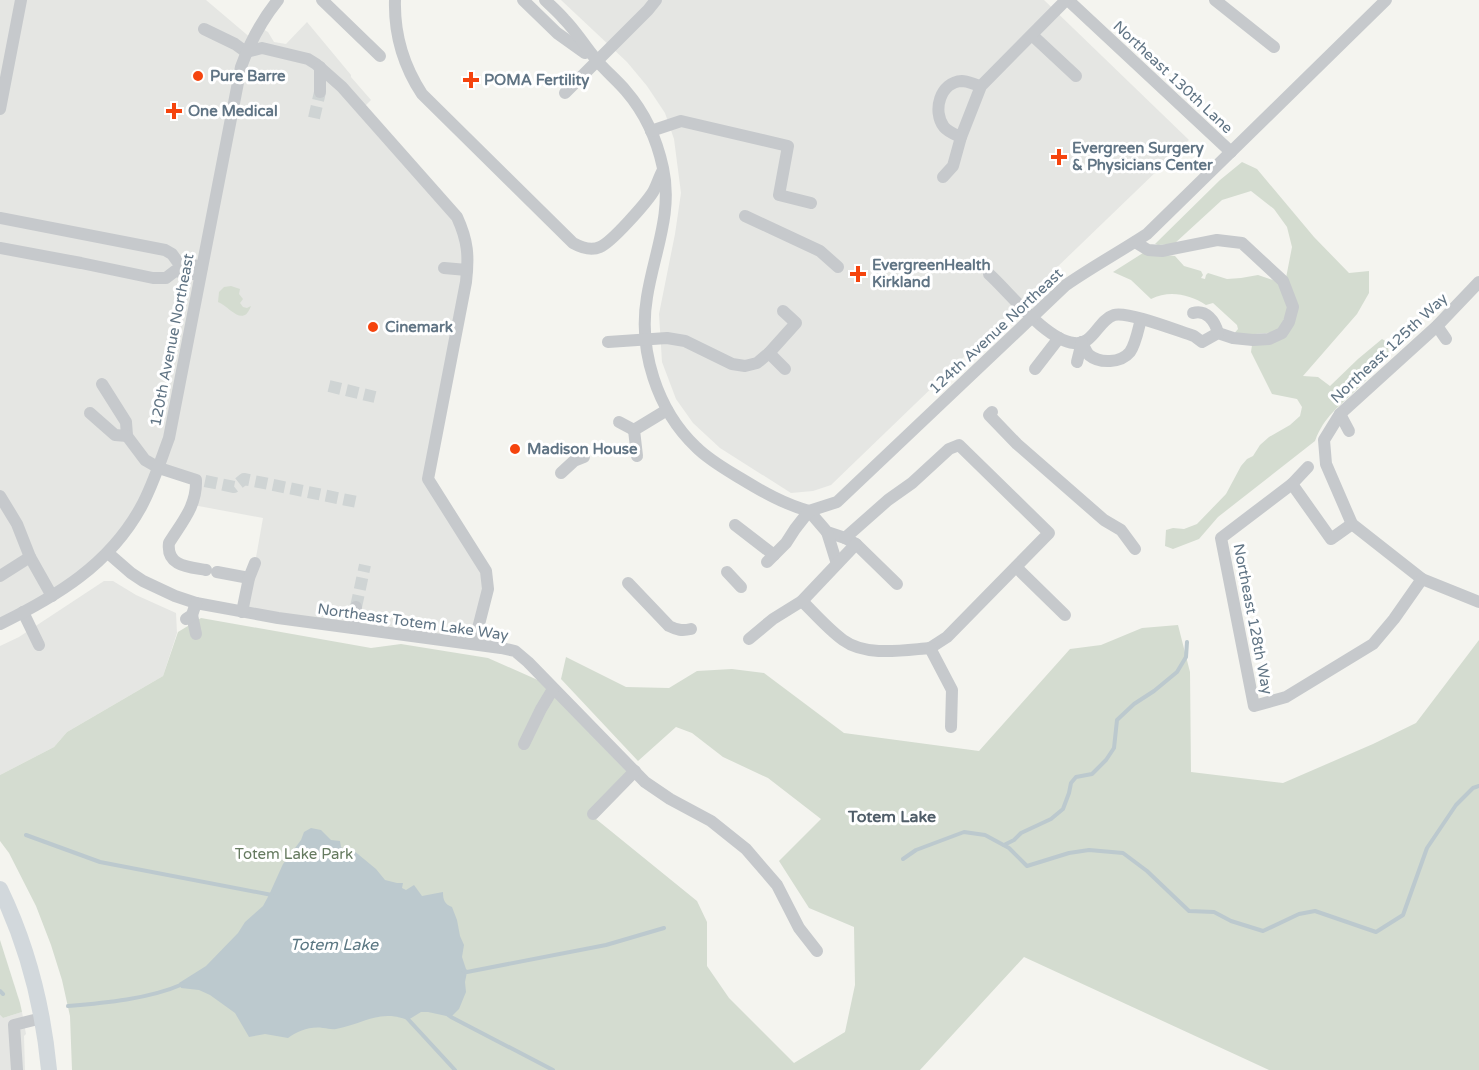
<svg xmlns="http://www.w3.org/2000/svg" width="1479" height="1070" font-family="'Varela Round',sans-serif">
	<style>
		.built { fill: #e5e6e3 }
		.green { fill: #d4dcd0 }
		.water { fill: #bcc9ce }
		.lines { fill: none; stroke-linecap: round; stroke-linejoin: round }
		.stream { stroke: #bcc9ce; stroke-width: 4 }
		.minor-tunnel { stroke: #cfd4d4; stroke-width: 12; stroke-dasharray: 12 6; stroke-linecap: butt }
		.minor { stroke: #c6c9cc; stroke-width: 12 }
		.major { stroke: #d2d8dc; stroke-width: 16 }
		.poi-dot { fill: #f5440e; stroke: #fff; stroke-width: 2 }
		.labels { text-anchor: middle; stroke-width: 6; stroke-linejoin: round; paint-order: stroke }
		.poi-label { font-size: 15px; font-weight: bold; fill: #607484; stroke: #fff; text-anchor: start }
		.street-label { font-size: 15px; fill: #607484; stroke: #fff }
		.park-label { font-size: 15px; fill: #657a5f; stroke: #fff }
		.neighbourhood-label { font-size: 16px; font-weight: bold; fill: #4f5d68; stroke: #fff }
		.water-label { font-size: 16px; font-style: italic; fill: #5b7782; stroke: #fff }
	</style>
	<rect width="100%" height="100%" fill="#f4f4ef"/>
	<!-- built -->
	<g class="built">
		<polygon points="0,0 206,0 252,39 259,27 268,32 274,42 286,44 307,22 351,75 351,77 371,100 362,109 457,217 468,258 428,479 486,571 474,644 242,612 255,563 263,518 193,505 197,487 159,468 109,553 0,624"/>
		<polygon points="561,0 1044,0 1189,140 831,485 813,491 791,493 720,448 693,423 676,399 662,362 659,314 675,234 681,193 674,139 665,113 647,86 627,62"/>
		<polygon points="104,581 113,581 136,595 176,613 177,633 163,676 67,732 54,747 0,775 0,646 19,637"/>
		<polygon points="22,1012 26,1034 24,1036 25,1070 0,1070 0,1015 3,1018"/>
	</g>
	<!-- green -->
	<g class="green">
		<path d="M1242 162 1257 169 1314 237 1349 273 1369 271V293L1357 314 1303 376 1318 377 1330 386 1358 359 1382 339 1387 342 1389 354C1378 365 1369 378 1357 389 1338 408 1325 415 1315 441L1218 517 1199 539 1173 549 1165 546 1166 530 1173 528 1184 529 1197 524 1226 494 1241 466 1247 459 1253 456 1260 445 1269 437 1290 425 1300 416 1302 407 1297 399 1272 394 1251 352 1252 345 1288 335 1286 278 1292 247 1287 227 1274 209 1251 191 1222 200 1174 244 1158 245 1155 244 1220 180Z"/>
		<path d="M1143 253 1175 256 1184 266 1201 271 1203 275 1201 278 1205 279 1206 275 1208 273 1227 279 1241 278 1258 275 1279 282 1288 310 1278 332 1232 336 1238 329 1237 325 1213 303 1206 305C1189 294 1169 290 1151 299L1131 280 1113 272Z"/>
		<path d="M231 286 240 289 239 294 243 299 240 303 243 307 247 308 251 306C243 328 230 307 218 302L219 292 224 287Z"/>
		<polygon points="201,618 371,648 401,644 488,658 540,681 633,778 596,819 697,901 707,922 707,966 729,998 794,1063 845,1032 855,985 854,927 809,908 779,861 821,819 768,778 723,757 692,733 676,727 638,761 561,679 566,657 626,687 669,688 697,671 732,669 764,673 844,733 979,751 1070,649 1101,645 1142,628 1178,625 1190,672 1191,772 1283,783 1373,744 1416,723 1479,640 1479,1070 1269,1070 1024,957 920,1070 72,1070 70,1016 62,980 51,945 36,906 9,853 0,841 0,775 54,747 67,732 163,676 178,632"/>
		<polygon points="0,940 20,1003 22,1012 3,1018 0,1015"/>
	</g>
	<!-- water -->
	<path class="water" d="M311 828 321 830 331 840 340 841 341 847 345 850H353L376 869 385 880 397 883H403L402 888 406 890 414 885 422 896 443 892C443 899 444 904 452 907L457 920 460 936 464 945 462 957 467 972 465 982 466 992 459 1009 451 1017 428 1012H421L408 1020C379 1009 364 1024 336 1029 331 1030 328 1028 323 1028 310 1026 298 1031 288 1038L265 1034 249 1037 235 1013 210 995 199 990 181 988 179 983 206 966 238 933 245 922 263 906 269 895 283 864 301 840 304 832Z"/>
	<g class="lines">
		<!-- stream -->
		<g class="stream">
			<polyline points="26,835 100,862 272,895"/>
			<polyline points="1004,845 1014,840 1021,833 1051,819 1063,809 1069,793 1071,783 1076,777 1092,774 1106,760 1114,748 1117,720 1134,704 1154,691 1177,672 1186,657 1187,642"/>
			<polyline points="903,859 916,850 964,832 985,835 1009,848 1027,866 1069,853 1089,850 1123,853 1147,871 1189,911 1214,912 1231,921 1263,931 1299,914 1315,911 1376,932 1403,915 1427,848 1456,805 1473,788 1479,786"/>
			<polyline points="463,970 467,972 606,945 664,928"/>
			<polyline points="0,991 3,994"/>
			<path d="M68 1006C105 1003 149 999 183 984"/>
			<polyline points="447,1014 451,1017 553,1070"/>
			<polyline points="407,1018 455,1070"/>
		</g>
		<!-- minor-tunnel -->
		<g class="minor-tunnel">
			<polyline points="314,118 320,92"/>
			<polyline points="329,386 375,397"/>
			<polyline points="205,481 234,487 244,479 357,502"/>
			<polyline points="356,607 365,565"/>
		</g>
		<!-- minor -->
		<g class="minor">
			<polyline points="322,0 380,56"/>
			<path d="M395 0C394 35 403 65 422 94L573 243C582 248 591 251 600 247 612 242 646 203 653 192 657 185 659 177 663 170"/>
			<polyline points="523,0 557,33 585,53"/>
			<path d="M545 0C551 6 558 12 564 19 576 31 584 45 595 58 604 70 616 79 626 91 645 113 657 140 663 168 673 213 654 253 647 297 638 350 657 410 696 447 709 460 725 469 740 478 763 492 784 504 809 511"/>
			<polyline points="1068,0 1231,152"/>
			<polyline points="1215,0 1274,47"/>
			<path d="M204 29 235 44 246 52 262 48 308 59 316 64 342 87 457 217C468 241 469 256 466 282L428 479 486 571 488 589 474 644"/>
			<polyline points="1032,35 1076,76"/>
			<path d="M981 86C975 85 968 81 962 81 940 82 932 111 944 127 948 132 954 134 961 137L981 86 1066 0"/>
			<polyline points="320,92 320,67"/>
			<polyline points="565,93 648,10 656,0"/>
			<polyline points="0,109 21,0"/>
			<polyline points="651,131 681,121 788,146 779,195 811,203"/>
			<polyline points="943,177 953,166 961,137"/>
			<polyline points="745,216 820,251 838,267"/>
			<polyline points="0,218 165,250 172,254 177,261 202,267"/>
			<polyline points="0,248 81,263 153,278 166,278 175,271 200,275"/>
			<polyline points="444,268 467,270"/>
			<path d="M989 274C1010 293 1046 340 1074 343 1093 346 1098 320 1114 315 1128 311 1178 331 1194 336L1202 342 1218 333 1233 338 1253 340 1269 339 1282 333 1289 322 1293 307 1283 281 1242 243 1217 240 1162 251 1148 250 1135 242"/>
			<polyline points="1479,282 1437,326 1340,414 1324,440 1326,464 1352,524 1422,579 1479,602"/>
			<path d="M1193 313C1206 309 1215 321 1218 333"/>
			<polyline points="1437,326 1446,339"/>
			<polyline points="608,342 667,338 685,341 732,364 745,366 757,363 769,353 796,323 783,311"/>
			<path d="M1082 342C1084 346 1086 352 1089 355 1100 364 1121 363 1130 352 1136 343 1138 330 1141 319"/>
			<polyline points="769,353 785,369"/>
			<polyline points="1077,362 1082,342"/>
			<polyline points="1035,369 1059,338"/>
			<path d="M102 384 126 422 127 436 145 460 159 468 196 480C197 506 182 522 169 543 166 567 190 567 206 570"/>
			<polyline points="992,412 989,415 1017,444 1104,520 1121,530 1135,549"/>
			<polyline points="90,413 115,435 127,436"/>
			<polyline points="1340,414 1349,431"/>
			<polyline points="619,422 634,430"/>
			<polyline points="637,456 634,430 667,410"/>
			<polyline points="1308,467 1292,484 1221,538 1254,706 1286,697 1373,644 1394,619 1422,579"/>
			<polyline points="561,473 574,461 584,457"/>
			<polyline points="1292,484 1331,539 1352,524"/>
			<polyline points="0,496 17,524 30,557 52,596"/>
			<polyline points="809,511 827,532 845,538 856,544 897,584"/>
			<polyline points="735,525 774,555"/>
			<polyline points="827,532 837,564"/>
			<polyline points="845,538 888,500 912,483 949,449 959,445 1049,533 947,637 930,648"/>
			<polyline points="108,553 131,573 143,581 175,596 196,603 278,618 501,648 515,651 528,662 645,782 670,799 711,821 746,849 777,885 799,928 817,951"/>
			<path d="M767 562 786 543 795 529 809 511 837 502 1066 285C1092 267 1121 251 1147 234L1386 0"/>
			<polyline points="1016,567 1065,615"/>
			<polyline points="217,572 249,578"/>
			<polyline points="727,572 741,587"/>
			<polyline points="0,576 30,557"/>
			<path d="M628 583 669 626C677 630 682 631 691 629"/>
			<path d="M802 601C815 614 828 629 843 640 866 657 904 650 930 648"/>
			<polyline points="23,612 39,645"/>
			<polyline points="242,612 249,578 255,563"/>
			<polyline points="192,615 196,634"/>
			<polyline points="186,619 192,615 196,603"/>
			<path d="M0 624C57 596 109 565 141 507 153 485 160 462 169 438L241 67C250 42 261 21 278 0"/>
			<polyline points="354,628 356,607"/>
			<polyline points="749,639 773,619 802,601 856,544"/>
			<polyline points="930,648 952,690 951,727"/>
			<polyline points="524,744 541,709 553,689"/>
			<polyline points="593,814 635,771"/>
			<polyline points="17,1070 14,1025 42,1018"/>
		</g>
		<!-- major -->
		<path class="major" d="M0 889C28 947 43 1007 49 1070"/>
	</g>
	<!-- markers -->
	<g class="poi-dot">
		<circle cx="198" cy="76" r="6"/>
		<path d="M468 71h6v6h6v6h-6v6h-6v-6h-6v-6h6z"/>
		<path d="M171 102h6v6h6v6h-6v6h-6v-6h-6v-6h6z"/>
		<path d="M1056 148h6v6h6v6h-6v6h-6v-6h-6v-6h6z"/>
		<path d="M855 265h6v6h6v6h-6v6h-6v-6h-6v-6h6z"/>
		<circle cx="373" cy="327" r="6"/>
		<circle cx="515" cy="449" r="6"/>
	</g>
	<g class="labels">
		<!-- poi labels -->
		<g class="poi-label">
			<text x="210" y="81">Pure Barre</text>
			<text x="484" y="85">POMA Fertility</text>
			<text x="188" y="116">One Medical</text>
			<text x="1072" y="153">Evergreen Surgery<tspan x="1072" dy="17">&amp; Physicians Center</tspan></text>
			<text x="872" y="270">EvergreenHealth<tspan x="872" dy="17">Kirkland</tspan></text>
			<text x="385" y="332">Cinemark</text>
			<text x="527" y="454">Madison House</text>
		</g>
		<!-- street labels -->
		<g class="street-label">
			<text transform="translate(1173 77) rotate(43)" y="5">Northeast 130th Lane</text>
			<text transform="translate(996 331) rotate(-43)" y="5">124th Avenue Northeast</text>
			<text transform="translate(172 340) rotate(-79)" y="5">120th Avenue Northeast</text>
			<text transform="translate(1389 348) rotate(-43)" y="5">Northeast 125th Way</text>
			<text transform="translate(1253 619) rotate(79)" y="5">Northeast 128th Way</text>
			<text transform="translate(413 622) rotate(8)" y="5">Northeast Totem Lake Way</text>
		</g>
		<!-- park labels -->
		<g class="park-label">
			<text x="294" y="859">Totem Lake Park</text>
		</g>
		<!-- neighbourhood labels -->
		<g class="neighbourhood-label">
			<text x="892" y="822">Totem Lake</text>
		</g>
		<!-- water labels -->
		<g class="water-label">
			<text x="334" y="950">Totem Lake</text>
		</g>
	</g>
</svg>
